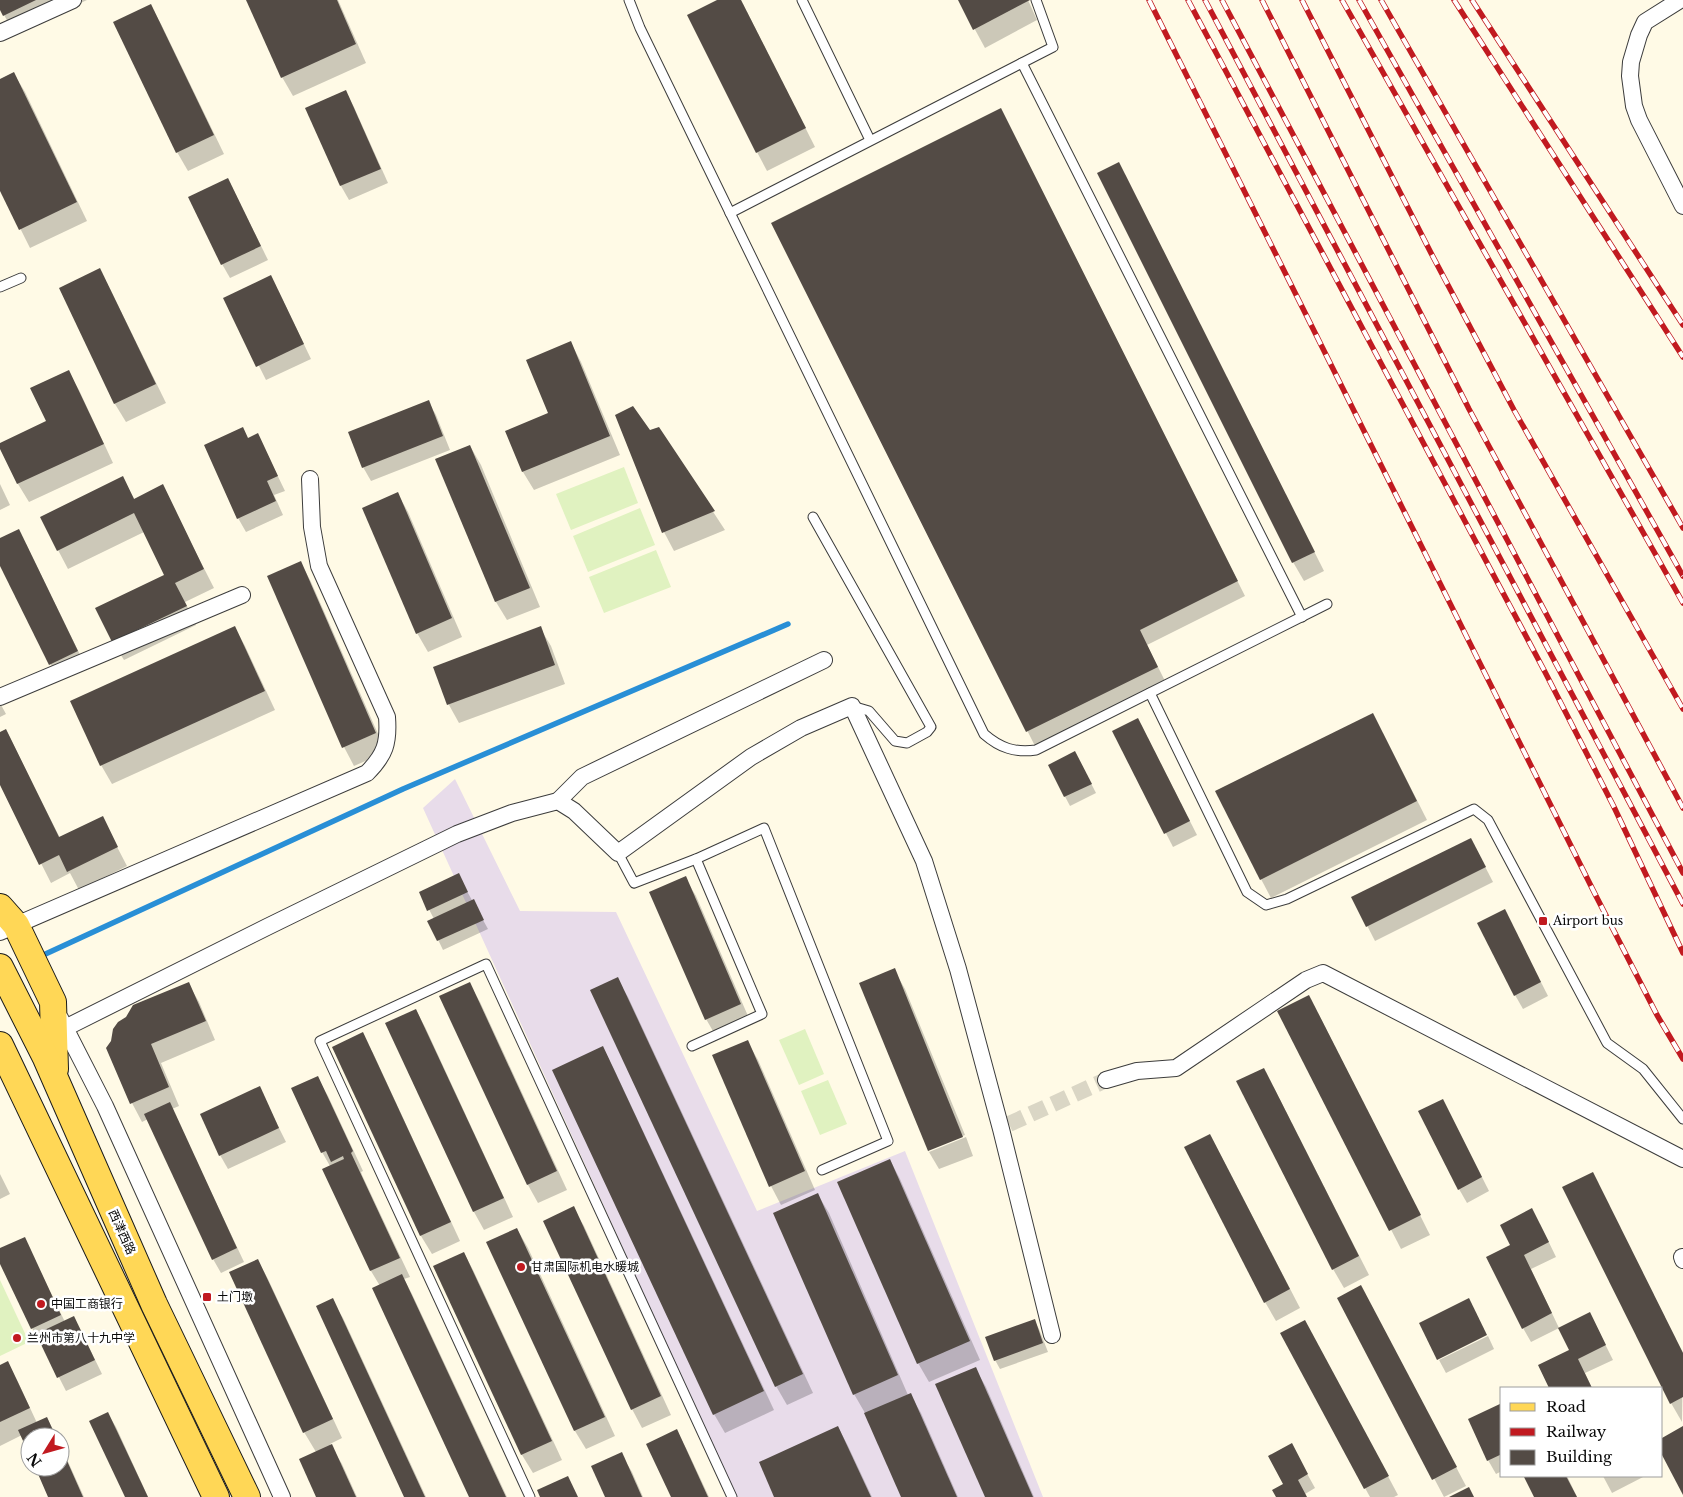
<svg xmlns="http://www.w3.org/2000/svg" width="1683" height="1497" font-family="'Libre Baskerville','Noto Sans SC',serif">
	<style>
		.industrial { fill: #e8dcea }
		.pitch { fill: #e0f2c0 }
		.shadow { fill: #0003 }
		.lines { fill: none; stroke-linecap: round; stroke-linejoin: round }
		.stream { stroke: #298fd6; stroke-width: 5.5 }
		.building { fill: #534b45 }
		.minor-tunnel { stroke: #dad6c5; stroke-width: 16; stroke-dasharray: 16 8; stroke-linecap: butt }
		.service-casing { stroke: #3c3c3c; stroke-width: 11 }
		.minor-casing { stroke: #3c3c3c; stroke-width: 18 }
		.primary-casing { stroke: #1a1a1a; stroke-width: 28 }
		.service { stroke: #fff; stroke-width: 9 }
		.minor { stroke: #fff; stroke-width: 16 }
		.primary { stroke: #ffd756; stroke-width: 26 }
		.rail-casing { stroke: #c11a20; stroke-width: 5.5 }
		.rail { stroke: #fff; stroke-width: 4; stroke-dasharray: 11; stroke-linecap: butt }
		.poi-dot { fill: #c11a20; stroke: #fff; stroke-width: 2 }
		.labels { text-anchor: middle; stroke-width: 5; stroke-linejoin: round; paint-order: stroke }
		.poi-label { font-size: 12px; fill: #090909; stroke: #fff; text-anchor: start }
		.street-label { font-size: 12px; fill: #090909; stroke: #fff }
	</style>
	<rect width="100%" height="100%" fill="#fffae6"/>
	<!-- industrial -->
	<polygon class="industrial" points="455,779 520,911 616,912 757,1211 905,1151 1043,1497 736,1497 423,808"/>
	<!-- pitch -->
	<g class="pitch">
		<polygon points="624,467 638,503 571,530 556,494"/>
		<polygon points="640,508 655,545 588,572 573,536"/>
		<polygon points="656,550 671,587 604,613 589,577"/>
		<polygon points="805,1029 824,1074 799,1085 779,1040"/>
		<polygon points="828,1080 847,1124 820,1135 801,1091"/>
		<polygon points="0,1280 29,1342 0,1356"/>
	</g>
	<!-- shadow -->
	<g class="shadow">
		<polygon points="0,0 87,0 14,34 0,7"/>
		<polygon points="248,0 338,0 366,63 293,96 282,77"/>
		<polygon points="720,0 741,0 815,147 767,171 757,152"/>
		<polygon points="959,0 1028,0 1037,20 985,48"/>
		<polygon points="151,6 161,24 224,154 188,171 177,152 115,23"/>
		<polygon points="14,74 25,92 87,221 30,248 0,188 0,80"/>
		<polygon points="345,91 353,105 388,183 349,200 341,186 307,108"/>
		<polygon points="1008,124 1245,596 1147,645 1165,681 1035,746 773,224"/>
		<polygon points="1119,164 1324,571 1304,581 1293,562"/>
		<polygon points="228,179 268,260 230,278 222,264"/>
		<polygon points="99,270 110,289 166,403 126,422 115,404 60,289"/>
		<polygon points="278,290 311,359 266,380 225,298"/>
		<polygon points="571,343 581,362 620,455 534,490 523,472 507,432 550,414"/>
		<polygon points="68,372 79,390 113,463 29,502 18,484 0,444 48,422"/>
		<polygon points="428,401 436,415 450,450 371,481 363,467"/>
		<polygon points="658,428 725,530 674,551 664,532 649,432"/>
		<polygon points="258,435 285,491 274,495 283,515 246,532 238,518 248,439"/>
		<polygon points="470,446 481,465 540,607 507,620 496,602 437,460"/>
		<polygon points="122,478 135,500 162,486 214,588 185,602 196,625 124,660 113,642 166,576 144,532 68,569 58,550"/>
		<polygon points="0,484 10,505 0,510"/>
		<polygon points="398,494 408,512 462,637 428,652 417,633"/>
		<polygon points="0,539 26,544 85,665 58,679 0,563"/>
		<polygon points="301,563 311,582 386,752 354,766 344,747"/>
		<polygon points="235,628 245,646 275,710 112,784 101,765"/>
		<polygon points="540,628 551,646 565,684 459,723 449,705 435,668"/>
		<polygon points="0,703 6,714 0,717"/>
		<polygon points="1138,719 1197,835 1173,847 1114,731"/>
		<polygon points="6,730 60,838 102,818 127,866 79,890 70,873 51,883 0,782 0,733"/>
		<polygon points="1383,733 1427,820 1271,898 1261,879"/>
		<polygon points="1080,762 1096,793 1070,806 1049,766"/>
		<polygon points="1478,853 1493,882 1375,941 1353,898"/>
		<polygon points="685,878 696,896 751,1023 717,1038 706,1019"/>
		<polygon points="463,884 488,929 443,950 429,921 434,919 420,892"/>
		<polygon points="1512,925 1548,996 1523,1009 1515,995"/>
		<polygon points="894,970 905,989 965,1135 929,1149 929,1152 861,983"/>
		<polygon points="617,979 628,997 813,1393 787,1405 776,1386"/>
		<polygon points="188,983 199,1002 215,1040 161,1063 179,1106 172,1109 244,1262 221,1273 213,1259 148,1119 142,1122 132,1103 112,1041"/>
		<polygon points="469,983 480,1002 567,1190 538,1203 528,1185"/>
		<polygon points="416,1010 426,1029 513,1217 484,1230 474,1212 387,1024"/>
		<polygon points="1279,1011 1319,1015 1430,1235 1401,1249"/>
		<polygon points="362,1034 373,1053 460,1241 432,1254 421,1236"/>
		<polygon points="747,1041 758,1060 815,1190 781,1205 771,1186 713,1056"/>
		<polygon points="603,1048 613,1067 774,1410 725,1433 714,1414"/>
		<polygon points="317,1077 328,1096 363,1171 361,1172 362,1175 410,1277 404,1279 412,1294 507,1497 470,1497 380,1286 371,1271 324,1169 330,1166 322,1152"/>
		<polygon points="259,1088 286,1142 228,1169 220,1155"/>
		<polygon points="1274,1088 1369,1275 1344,1288 1333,1269"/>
		<polygon points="1450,1114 1489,1191 1467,1203 1459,1189"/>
		<polygon points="966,1137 973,1156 939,1169 929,1152"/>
		<polygon points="1220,1154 1300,1308 1276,1321 1265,1302"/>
		<polygon points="890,1160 900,1179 980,1360 929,1382 918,1363"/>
		<polygon points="0,1174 10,1194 0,1199"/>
		<polygon points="1592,1174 1683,1353 1682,1422 1671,1403"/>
		<polygon points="818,1195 829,1213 908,1395 910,1394 921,1413 958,1497 902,1497 865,1413 854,1394"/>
		<polygon points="573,1208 584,1226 671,1415 642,1428 632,1409"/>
		<polygon points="1540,1224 1556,1257 1531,1269 1559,1328 1531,1342 1523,1328 1512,1246"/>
		<polygon points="517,1229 528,1248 615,1436 586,1449 575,1431 488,1243"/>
		<polygon points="24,1238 65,1322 81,1331 102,1374 66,1391 41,1342 40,1342 32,1328 0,1261 0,1250"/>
		<polygon points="464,1253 474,1272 562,1460 533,1473 522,1455 435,1266"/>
		<polygon points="258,1261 268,1279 342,1438 330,1444 342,1464 357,1497 318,1497 316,1452 304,1432"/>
		<polygon points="1338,1298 1371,1305 1466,1486 1444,1497"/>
		<polygon points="332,1300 343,1318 426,1497 405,1497"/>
		<polygon points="1034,1320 1039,1329 1048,1352 1000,1369 995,1360"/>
		<polygon points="1597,1328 1613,1360 1585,1373 1592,1388 1550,1388 1539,1366 1571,1350"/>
		<polygon points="1488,1336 1494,1349 1446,1373 1439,1360"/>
		<polygon points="1315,1340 1398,1495 1394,1497 1370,1497 1365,1488"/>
		<polygon points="8,1363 18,1382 37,1423 47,1418 57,1437 30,1437 30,1453 22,1435 0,1446 0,1366"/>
		<polygon points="975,1368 986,1387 1034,1497 986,1497"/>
		<polygon points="1502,1404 1502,1471 1496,1474 1488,1460"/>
		<polygon points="108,1414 116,1427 148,1497 126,1497"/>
		<polygon points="838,1427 848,1446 872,1497 776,1497"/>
		<polygon points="677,1431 687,1450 709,1497 672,1497"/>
		<polygon points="60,1444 84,1497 50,1497 36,1467 60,1467"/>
		<polygon points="621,1454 632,1472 643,1497 606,1497"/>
		<polygon points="1299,1459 1315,1488 1305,1494 1306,1497 1277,1497"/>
		<polygon points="1529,1476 1567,1476 1577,1497 1535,1497 1526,1477"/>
		<polygon points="1603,1476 1645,1476 1612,1493"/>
	</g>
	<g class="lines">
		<!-- stream -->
		<polyline class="stream" points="39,957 403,789 788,624"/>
	</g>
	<!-- building -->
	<g class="building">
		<polygon points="0,0 36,0 3,16 0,10"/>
		<polygon points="246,0 337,0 356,44 281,78"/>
		<polygon points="717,0 741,0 806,128 756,153 687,15"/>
		<polygon points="958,0 1030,0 973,30"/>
		<polygon points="151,4 214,135 176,153 113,22"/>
		<polygon points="14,72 77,202 19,230 0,191 0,79"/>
		<polygon points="346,90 381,169 340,186 305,108"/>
		<polygon points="1001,108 1238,581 1140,630 1158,667 1026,732 771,223"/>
		<polygon points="1119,162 1315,552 1292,563 1097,173"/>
		<polygon points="228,178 261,246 221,265 188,197"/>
		<polygon points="100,268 156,384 114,404 59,288"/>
		<polygon points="271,275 304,344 256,367 223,298"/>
		<polygon points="571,341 610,436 522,472 505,431 548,413 526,360"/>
		<polygon points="69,370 104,444 17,484 0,449 0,443 46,421 30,388"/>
		<polygon points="429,400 443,436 362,468 348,432"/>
		<polygon points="633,406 650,430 659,427 715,511 662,533 615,415"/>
		<polygon points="243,427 248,438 258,433 278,476 267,481 276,501 237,519 204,445"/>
		<polygon points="470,445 530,588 495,602 435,459"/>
		<polygon points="123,476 134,499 163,484 204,569 175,583 187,606 112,642 95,608 164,575 134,513 57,551 40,517"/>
		<polygon points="398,492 452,618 416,634 362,508"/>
		<polygon points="19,529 78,651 49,665 0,566 0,538"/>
		<polygon points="301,561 376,733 342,748 267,576"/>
		<polygon points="235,626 265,691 100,766 70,701"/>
		<polygon points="541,626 555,665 447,705 433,667"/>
		<polygon points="1373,713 1417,801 1260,880 1215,791"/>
		<polygon points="1138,718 1190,821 1164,834 1112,731"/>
		<polygon points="6,729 59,837 103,816 118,847 67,872 59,855 39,865 0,785 0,732"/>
		<polygon points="1075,751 1092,784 1064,797 1048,765"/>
		<polygon points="1471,838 1486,867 1366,927 1351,897"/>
		<polygon points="459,873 468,892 427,911 419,892"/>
		<polygon points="686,876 741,1004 705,1020 649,892"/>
		<polygon points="474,899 484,920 437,941 427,921"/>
		<polygon points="1505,909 1541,982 1514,996 1477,923"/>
		<polygon points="895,968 963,1137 928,1151 859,983"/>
		<polygon points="618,977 803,1374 775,1387 590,990"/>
		<polygon points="189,982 206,1021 151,1044 169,1087 130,1104 106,1048 111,1041 113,1029 118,1022 126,1017 133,1005"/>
		<polygon points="470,982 557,1171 527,1185 439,996"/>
		<polygon points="1309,995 1421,1215 1389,1231 1277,1011"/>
		<polygon points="416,1009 504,1198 473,1212 385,1023"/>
		<polygon points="363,1032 451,1222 420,1236 332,1047"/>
		<polygon points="748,1040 805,1171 769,1187 712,1055"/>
		<polygon points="603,1046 764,1391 713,1415 552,1070"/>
		<polygon points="1264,1068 1359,1256 1332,1270 1236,1081"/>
		<polygon points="318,1076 353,1151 351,1153 352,1155 400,1258 370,1271 322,1169 344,1159 343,1156 331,1162 326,1151 321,1153 291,1088"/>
		<polygon points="260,1086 279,1128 219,1156 200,1114"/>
		<polygon points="1443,1099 1482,1177 1458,1190 1418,1111"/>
		<polygon points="170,1102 237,1248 212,1260 144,1114"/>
		<polygon points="1210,1134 1290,1289 1264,1303 1184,1147"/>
		<polygon points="890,1159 970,1341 917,1364 837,1182"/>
		<polygon points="1593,1172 1683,1353 1683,1397 1670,1404 1562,1187"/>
		<polygon points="818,1193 898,1375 853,1395 773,1213"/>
		<polygon points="574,1206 661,1396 631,1410 543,1221"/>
		<polygon points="1532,1208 1549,1242 1524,1255 1552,1313 1522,1329 1486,1257 1510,1245 1500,1225"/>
		<polygon points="517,1228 605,1417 574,1431 486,1242"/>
		<polygon points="25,1237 61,1315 31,1329 0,1264 0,1248"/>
		<polygon points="464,1252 552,1441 521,1455 433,1266"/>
		<polygon points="258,1259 333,1419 303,1433 229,1272"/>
		<polygon points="402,1274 506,1497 469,1497 372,1288"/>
		<polygon points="1361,1285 1457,1467 1432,1480 1337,1298"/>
		<polygon points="333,1298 425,1497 404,1497 316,1306"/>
		<polygon points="1469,1298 1487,1335 1437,1360 1419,1323"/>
		<polygon points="1590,1312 1606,1345 1578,1359 1592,1388 1549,1388 1538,1365 1569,1350 1558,1328"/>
		<polygon points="74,1316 95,1360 57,1378 36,1334"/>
		<polygon points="1035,1319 1043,1343 994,1361 985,1337"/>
		<polygon points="1305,1320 1389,1476 1364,1489 1280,1333"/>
		<polygon points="8,1361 30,1408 0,1422 0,1365"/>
		<polygon points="976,1367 1033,1497 985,1497 935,1384"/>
		<polygon points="911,1393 957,1497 901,1497 864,1413"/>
		<polygon points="1502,1403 1502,1454 1487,1461 1468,1419"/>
		<polygon points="108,1412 148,1497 125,1497 89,1421"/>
		<polygon points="47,1417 56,1437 30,1437 30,1456 18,1430"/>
		<polygon points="838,1426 871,1497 774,1497 759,1462"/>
		<polygon points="1683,1426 1683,1495 1662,1455 1662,1438"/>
		<polygon points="677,1429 708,1497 671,1497 646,1444"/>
		<polygon points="1292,1443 1308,1474 1298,1480 1307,1497 1276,1497 1272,1490 1283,1484 1268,1456"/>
		<polygon points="332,1444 356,1497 316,1497 299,1459"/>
		<polygon points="60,1445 83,1497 48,1497 35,1467 60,1467"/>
		<polygon points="622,1452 642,1497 605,1497 591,1466"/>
		<polygon points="568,1476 578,1497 540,1497 537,1490"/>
		<polygon points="1526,1476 1566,1476 1577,1497 1534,1497 1524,1477"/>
		<polygon points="1469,1487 1474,1497 1449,1497"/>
	</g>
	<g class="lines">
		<!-- minor-tunnel -->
		<polyline class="minor-tunnel" points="1009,1124 1106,1080"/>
		<defs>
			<g id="service">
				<path d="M629 0 640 28 984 734C1000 748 1015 753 1036 750L1327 604"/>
				<polyline points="802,0 870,140"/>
				<polyline points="1022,63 1302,617"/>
				<polyline points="730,213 1053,47 1036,0"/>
				<polyline points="0,287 21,278"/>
				<polyline points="813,517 931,727 927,732 907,743 895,741 869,711 852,706"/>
				<polyline points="1150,693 1247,892 1266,905 1287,899 1474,809 1488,820 1607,1043 1643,1069 1683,1119"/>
				<polyline points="618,853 634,883 696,859 764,828 888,1141 822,1170"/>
				<polyline points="692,1046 762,1014 696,859"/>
				<polyline points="530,1497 320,1041 486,964 732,1497"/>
			</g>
			<g id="minor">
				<polyline points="1680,0 1645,22 1639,35 1631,62 1630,76 1634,106 1639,120 1683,206"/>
				<polyline points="0,33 73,0"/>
				<polyline points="0,697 242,595"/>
				<polyline points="558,801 582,777 824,660"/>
				<path d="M0 932 367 773C385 755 389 743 387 717L319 566 312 527 310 479"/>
				<polyline points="60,1018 105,1106 282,1497"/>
				<polyline points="65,1028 267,927 457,834 512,813 558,801 574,811 618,853 751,757 801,728 852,706 924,861 958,969 1001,1129 1052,1335"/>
				<polyline points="1106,1080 1137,1071 1176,1068 1306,980 1323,973 1683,1159"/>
				<polyline points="1682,1257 1683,1260"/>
			</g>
			<g id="primary">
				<polyline points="0,907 16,925 53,1002 55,1069"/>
				<polyline points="0,967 46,1058 154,1304 247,1497"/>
				<polyline points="0,1045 216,1497"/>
			</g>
		</defs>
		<!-- service casing -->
		<use href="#service" class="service-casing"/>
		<!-- minor casing -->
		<use href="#minor" class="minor-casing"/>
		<!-- primary casing -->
		<use href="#primary" class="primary-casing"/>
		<!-- service -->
		<use href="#service" class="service"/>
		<!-- minor -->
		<use href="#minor" class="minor"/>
		<!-- primary -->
		<use href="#primary" class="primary"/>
		<defs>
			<g id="rail">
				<polyline points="1149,0 1595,894 1657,1015 1683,1059"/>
				<polyline points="1188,0 1545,672 1614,807 1683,953"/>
				<polyline points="1205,0 1683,904"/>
				<polyline points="1222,0 1683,873"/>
				<polyline points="1262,0 1469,409 1683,808"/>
				<polyline points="1302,0 1431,253 1514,410 1683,709"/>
				<polyline points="1342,0 1683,603"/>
				<polyline points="1359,0 1683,576"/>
				<polyline points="1381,0 1683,528"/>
				<polyline points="1454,0 1683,357"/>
				<polyline points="1472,0 1683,325"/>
			</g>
		</defs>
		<!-- rail casing -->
		<use href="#rail" class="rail-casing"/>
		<!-- rail -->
		<use href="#rail" class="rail"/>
	</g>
	<!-- markers -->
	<g class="poi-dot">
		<rect x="1538" y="916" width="10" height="10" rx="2.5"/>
		<circle cx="521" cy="1267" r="5"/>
		<rect x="202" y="1292" width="10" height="10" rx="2.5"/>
		<circle cx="41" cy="1304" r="5"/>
		<circle cx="17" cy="1338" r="5"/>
	</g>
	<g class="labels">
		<!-- poi labels -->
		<g class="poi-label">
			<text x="1553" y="925">Airport bus</text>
			<text x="531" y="1271">甘肃国际机电水暖城</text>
			<text x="217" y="1301">土门墩</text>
			<text x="51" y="1308">中国工商银行</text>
			<text x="27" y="1342">兰州市第八十九中学</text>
		</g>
		<!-- street labels -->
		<g class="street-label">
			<text transform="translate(122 1232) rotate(66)" y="4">西津西路</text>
		</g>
	</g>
	<!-- legend -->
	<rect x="1500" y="1387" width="162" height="90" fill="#ffffff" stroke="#9d9d9d"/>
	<rect x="1510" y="1403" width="25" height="8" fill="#ffd756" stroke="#9d9d9d"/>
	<text x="1546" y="1412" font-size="15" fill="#090909">Road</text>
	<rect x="1510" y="1428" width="25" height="8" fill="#c11a20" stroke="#9d9d9d"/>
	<text x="1546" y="1437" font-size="15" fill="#090909">Railway</text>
	<rect x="1510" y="1450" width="25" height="15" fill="#534b45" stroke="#9d9d9d"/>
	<text x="1546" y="1462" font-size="15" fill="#090909">Building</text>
	<!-- north arrow -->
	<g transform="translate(45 1452) rotate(233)"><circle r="24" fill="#ffffff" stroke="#9d9d9d"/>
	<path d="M0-4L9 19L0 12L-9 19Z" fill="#c11a20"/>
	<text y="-8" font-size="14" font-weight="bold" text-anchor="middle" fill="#090909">N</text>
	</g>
</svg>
